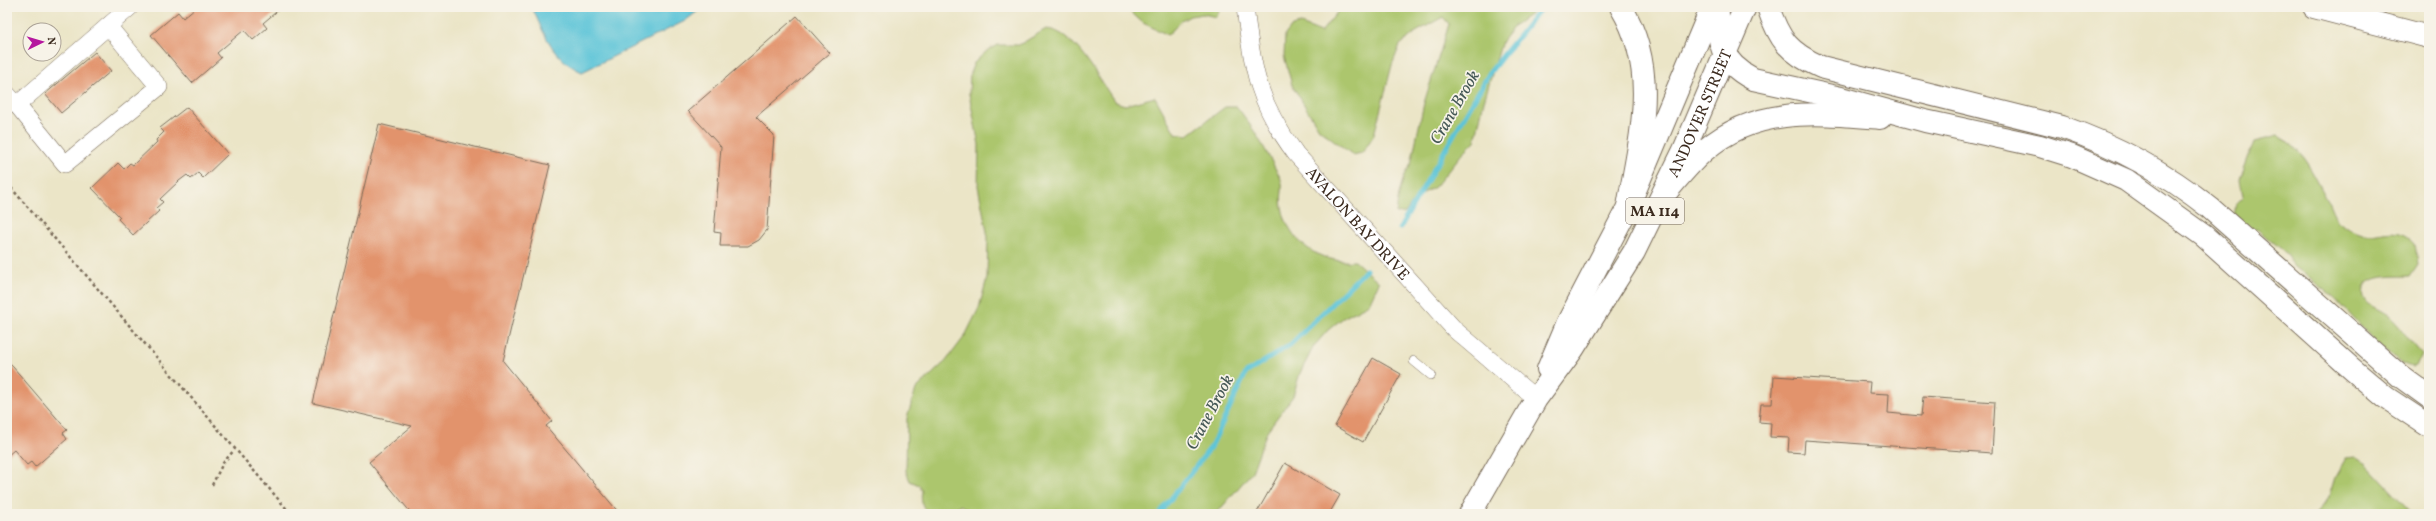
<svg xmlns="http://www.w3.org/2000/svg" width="2436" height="521" font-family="Vollkorn,serif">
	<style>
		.green { fill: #acc66d; stroke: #747846 }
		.water { fill: #5cc4d8; stroke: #4c777b }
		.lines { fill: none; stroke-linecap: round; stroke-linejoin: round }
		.stream { stroke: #5cc4d8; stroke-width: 5 }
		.building { fill: #e2936c }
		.service-casing { stroke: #796b59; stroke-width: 10 }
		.minor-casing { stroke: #796b59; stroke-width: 18 }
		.trunk-casing { stroke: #796b59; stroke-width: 24 }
		.motorway-casing { stroke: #796b59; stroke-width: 24 }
		.path { stroke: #796b59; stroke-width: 2.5; stroke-dasharray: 3 3; stroke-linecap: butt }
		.service { stroke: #fff; stroke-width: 9 }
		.minor { stroke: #fff; stroke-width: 17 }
		.trunk { stroke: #fff; stroke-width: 22 }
		.motorway { stroke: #fff; stroke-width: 22 }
		.labels { text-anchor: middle; stroke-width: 3.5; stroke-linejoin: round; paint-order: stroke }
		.shield { fill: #f7f3e8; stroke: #73665b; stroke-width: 1 }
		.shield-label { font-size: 15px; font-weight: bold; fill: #3b2a1e }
		.street-label { font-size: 16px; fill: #3b2a1e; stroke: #f7f3e8 }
		.water-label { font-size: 17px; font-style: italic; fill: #455856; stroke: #f7f3e8 }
	</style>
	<rect width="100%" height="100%" fill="#f7f3e8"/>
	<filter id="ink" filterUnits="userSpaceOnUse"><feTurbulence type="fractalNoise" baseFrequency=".025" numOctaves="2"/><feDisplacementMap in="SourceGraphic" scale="8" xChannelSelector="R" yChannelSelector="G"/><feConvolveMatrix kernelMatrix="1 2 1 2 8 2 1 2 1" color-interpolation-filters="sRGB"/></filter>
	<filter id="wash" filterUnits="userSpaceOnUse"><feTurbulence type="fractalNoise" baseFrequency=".012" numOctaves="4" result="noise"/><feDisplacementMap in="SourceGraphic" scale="16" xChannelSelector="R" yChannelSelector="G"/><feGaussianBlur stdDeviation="0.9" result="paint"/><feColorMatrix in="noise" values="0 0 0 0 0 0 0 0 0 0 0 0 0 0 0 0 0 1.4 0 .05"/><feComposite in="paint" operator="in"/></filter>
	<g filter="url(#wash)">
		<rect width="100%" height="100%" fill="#ebe5c7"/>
		<!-- green -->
		<g class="green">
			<polygon points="1125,7 1221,7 1216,17 1203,14 1190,16 1180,22 1168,35 1143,23"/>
			<path d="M1346 7H1536L1532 13 1515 25 1502 41 1484 101 1475 141 1461 155 1435 187 1417 196 1405 213 1396 214C1398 196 1401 180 1411 164L1424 103 1449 24 1443 17 1416 32 1400 45 1392 65 1374 135 1362 153 1353 155 1319 129 1292 85 1284 56 1285 35 1292 26 1301 24 1321 32 1340 9Z"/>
			<path d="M1046 29C1075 30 1099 80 1115 102L1125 105 1155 97 1175 133 1188 135 1225 107H1237C1252 126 1263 145 1274 166 1276 171 1281 177 1282 183 1283 190 1280 199 1282 207 1288 242 1320 264 1355 261L1379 282 1369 304 1343 318 1328 330 1314 346 1300 373 1293 396 1267 431 1252 472 1216 514H967V509L960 505C955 508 950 512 946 514 927 520 919 507 922 491L919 485 910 481 906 471 907 418 916 389 946 361 965 336 979 308 987 278 988 237 978 186 979 145 969 94 970 73 974 63 989 49 998 45H1019Z"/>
			<path d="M2278 136C2303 147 2316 180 2329 203 2331 208 2334 215 2337 220 2343 227 2361 236 2370 235 2389 233 2400 227 2415 244L2418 264 2410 276C2395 277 2367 273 2363 292 2364 307 2378 307 2389 316 2402 327 2409 342 2421 354L2416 365 2412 367 2403 364 2377 344 2335 298 2294 265 2286 254 2257 229 2250 231 2233 217 2235 204 2243 196 2240 180 2254 142Z"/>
			<polygon points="2355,457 2366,464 2413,514 2316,514 2329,497 2335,477 2346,458"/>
		</g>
		<!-- water -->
		<path class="water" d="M532 7H703L685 21 582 72C553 59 544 34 532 7Z"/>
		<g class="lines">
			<!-- stream -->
			<g class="stream">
				<polyline points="1400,228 1490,72 1542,7"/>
				<polyline points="1159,514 1211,447 1246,373 1290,345 1366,270"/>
			</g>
		</g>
		<g id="blocks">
			<!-- building -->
			<g class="building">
				<polygon points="196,7 282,7 263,23 267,28 253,40 244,30 217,53 221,58 192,83 151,35 178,12 183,18"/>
				<polygon points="797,16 830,53 756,117 774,135 767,230 759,240 748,246 720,246 721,233 714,232 721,147 688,111"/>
				<polygon points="95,52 111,71 61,113 45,94"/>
				<polygon points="187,107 228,154 203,178 198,173 191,179 187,175 179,181 160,199 163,202 156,208 159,211 133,235 118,219 120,217 92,188 118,163 124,169 130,163 133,165 157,142 156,140 164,132 160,128"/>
				<polygon points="379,124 550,165 503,361 552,421 546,426 620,514 412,514 369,462 412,426 313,403"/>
				<polygon points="1373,358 1401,374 1363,442 1335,426"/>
				<polygon points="7,360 67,430 63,433 67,439 35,467 31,462 27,465 14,450 7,456"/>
				<polygon points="1774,376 1870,382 1869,393 1889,394 1888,413 1921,416 1923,397 1995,402 1992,453 1805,440 1804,453 1788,452 1789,438 1770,437 1771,423 1759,422 1761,404 1772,404"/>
				<polygon points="1285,463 1340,495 1329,514 1256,514"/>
			</g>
		</g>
	</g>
	<g filter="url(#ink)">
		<use href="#blocks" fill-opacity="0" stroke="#796b59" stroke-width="1"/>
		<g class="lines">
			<defs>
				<polyline id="service" points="1414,361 1431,375"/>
				<g id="minor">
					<path id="s1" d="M1245 7C1252 68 1258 104 1296 154L1455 330 1536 399"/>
					<polyline points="7,94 17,105 130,7"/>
					<polyline points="17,105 65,164 159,87 108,26"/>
				</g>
				<g id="trunk">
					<polyline points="1548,369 1568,322 1628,207 1712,7"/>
					<path id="s2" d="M1470 514 1536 399 1573 349 1634 252 1684 150 1745 7"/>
				</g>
				<g id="motorway">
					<path d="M1621 7C1660 72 1640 137 1628 207"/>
					<path d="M1718 7C1717 41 1720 62 1753 79L1841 98 1925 121 2040 146 2072 156 2126 180 2204 236 2352 369 2385 397 2429 426"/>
					<path d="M1768 7C1779 40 1789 53 1821 67L2062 127C2117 146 2165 172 2210 208L2400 376 2429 397"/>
					<polyline points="2314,7 2429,37"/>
					<path d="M1664 195C1677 179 1690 163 1705 150 1756 106 1817 113 1880 118"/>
				</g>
			</defs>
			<!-- service casing -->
			<use href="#service" class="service-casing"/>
			<!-- minor casing -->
			<use href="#minor" class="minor-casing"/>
			<!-- trunk casing -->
			<use href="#trunk" class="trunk-casing"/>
			<!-- motorway casing -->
			<use href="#motorway" class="motorway-casing"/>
			<!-- path -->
			<g class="path">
				<polyline points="7,183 291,514"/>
				<polyline points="212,485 223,463 235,449"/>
			</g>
			<!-- service -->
			<use href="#service" class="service"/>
			<!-- minor -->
			<use href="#minor" class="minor"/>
			<!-- trunk -->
			<use href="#trunk" class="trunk"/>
			<!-- motorway -->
			<use href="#motorway" class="motorway"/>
		</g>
	</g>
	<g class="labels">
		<!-- shield labels -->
		<rect class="shield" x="1626" y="198" width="58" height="26" rx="3"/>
		<g class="shield-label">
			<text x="1655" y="216">MA 114</text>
		</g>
		<!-- street labels -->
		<g class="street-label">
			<text dy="6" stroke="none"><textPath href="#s2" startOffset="463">ANDOVER STREET</textPath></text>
			<text dy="6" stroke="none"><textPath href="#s1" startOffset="251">AVALON BAY DRIVE</textPath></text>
		</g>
		<!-- water labels -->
		<g class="water-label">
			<text transform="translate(1454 107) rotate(-60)" y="6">Crane Brook</text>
			<text transform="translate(1209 412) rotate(-62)" y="6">Crane Brook</text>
		</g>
	</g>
	<!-- margin -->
	<rect width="2436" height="521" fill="none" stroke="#f7f3e8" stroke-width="24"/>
	<!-- north arrow -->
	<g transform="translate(42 42) rotate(85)"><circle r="19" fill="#f7f3e8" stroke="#aca397"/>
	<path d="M0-3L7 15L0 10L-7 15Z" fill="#b5179e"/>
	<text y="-6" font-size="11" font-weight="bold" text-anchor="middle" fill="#3b2a1e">N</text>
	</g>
</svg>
